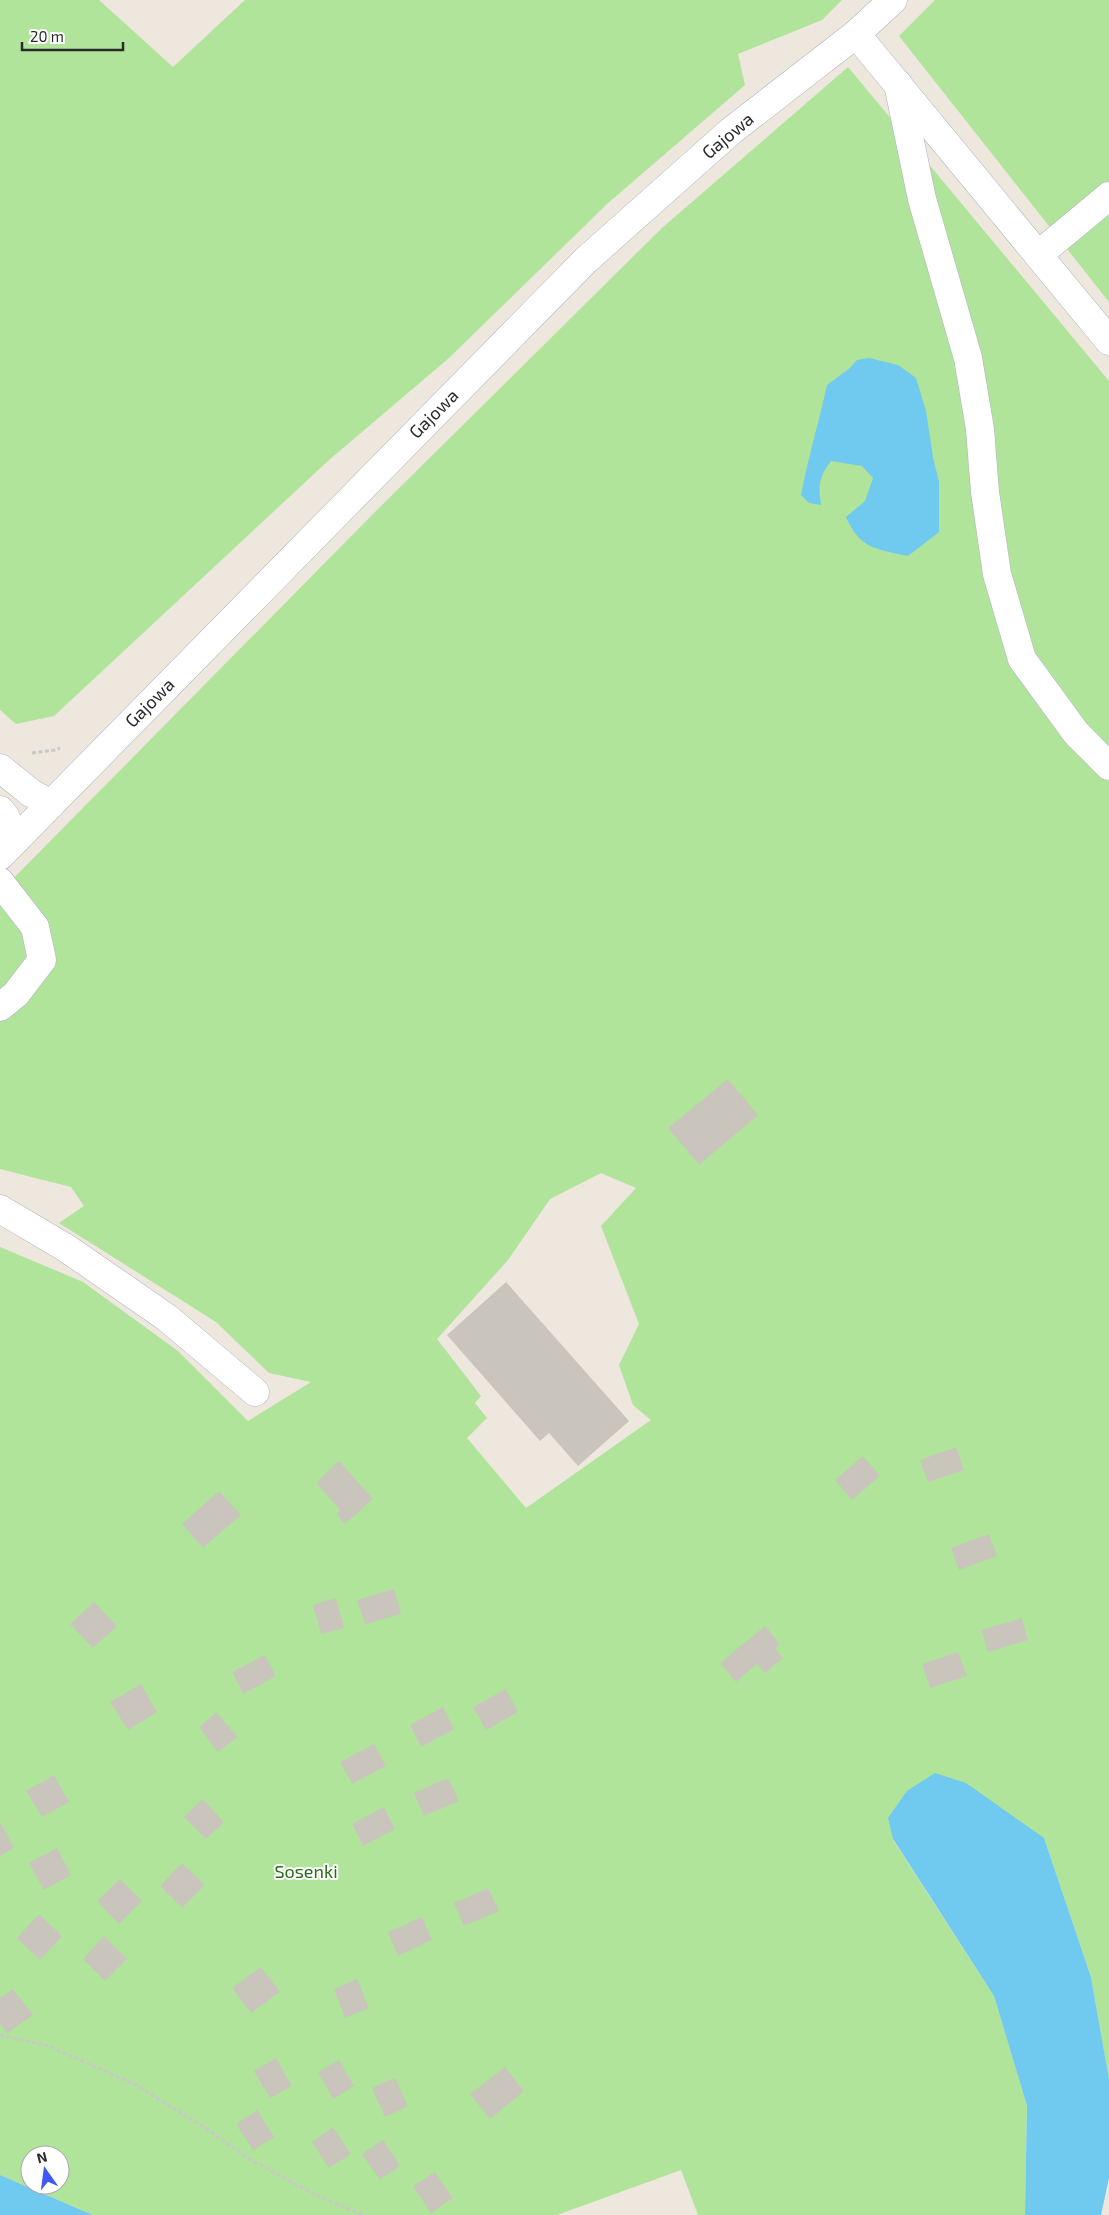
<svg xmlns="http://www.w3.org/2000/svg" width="1109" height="2215" font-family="'Exo 2',sans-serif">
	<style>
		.green { fill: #b0e49a; fill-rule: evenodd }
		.water { fill: #70c9ef }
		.building { fill: #c9c5bc }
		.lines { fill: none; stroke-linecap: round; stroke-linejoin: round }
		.minor-casing { stroke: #b1b3bf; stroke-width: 29 }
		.path { stroke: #c8c8c8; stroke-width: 3; stroke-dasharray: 4 2.5; stroke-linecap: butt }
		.minor { stroke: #fff; stroke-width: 28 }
		.labels { text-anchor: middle; stroke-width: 4; stroke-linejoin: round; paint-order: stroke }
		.street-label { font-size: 18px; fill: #2b2b2b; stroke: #fff }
		.park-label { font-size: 18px; fill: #28691a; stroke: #fff }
	</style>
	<rect width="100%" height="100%" fill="#ede7dd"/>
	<!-- green -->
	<g class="green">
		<polygon points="0,0 99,0 173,67 245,0 842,0 822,20 738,54 745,85 607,204 449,358 329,460 54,716 16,724 0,710"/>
		<polygon points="935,0 1109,0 1109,302 899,36"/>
		<path d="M848 67 1109 381V2079L1091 1977 1044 1838 893 1840 994 1996 1027 2106 1025 2215H698L681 2170 557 2215H93L0 2175V1247L83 1282 178 1351 248 1421 311 1382 269 1373 216 1322 59 1223 84 1206 71 1187 0 1169V892L377 510 662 228ZM601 1173 636 1188 601 1226 639 1324 619 1365 633 1405 651 1420 526 1508 467 1438 487 1418 475 1403 481 1396 437 1339 508 1260 550 1199ZM30 2155H60V2185H30Z"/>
	</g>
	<!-- water -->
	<g class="water">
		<path d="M869 358 898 365 916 378 926 411 933 457 939 482V532L908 556C876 549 860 549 846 517L865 501 873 478 862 466 831 461C819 477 818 485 821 505L809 503 801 495C808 458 819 422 827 385L850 368 857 360Z"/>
		<polygon points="935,1773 966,1783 1044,1838 1091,1977 1109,2079 1109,2178 1101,2215 1025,2215 1027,2106 994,1996 893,1839 888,1818 907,1791"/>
		<polygon points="0,2175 93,2215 0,2215"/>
	</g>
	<!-- building -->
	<g class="building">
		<polygon points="728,1079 758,1115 699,1165 668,1128"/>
		<polygon points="506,1282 629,1421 578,1466 549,1433 540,1441 447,1335"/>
		<polygon points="956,1447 964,1470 928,1482 920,1460"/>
		<polygon points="863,1456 880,1476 852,1500 835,1480"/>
		<polygon points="339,1461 373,1499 345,1524 336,1514 340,1510 316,1483"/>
		<polygon points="219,1491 241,1515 203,1548 182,1524"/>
		<polygon points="989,1534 997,1556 959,1570 951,1548"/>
		<polygon points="394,1589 401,1614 365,1624 357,1600"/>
		<polygon points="336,1598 344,1628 321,1634 313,1605"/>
		<polygon points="94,1602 117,1626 93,1648 70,1624"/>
		<polygon points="1022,1618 1028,1640 988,1652 982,1630"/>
		<polygon points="765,1626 780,1644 775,1649 783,1658 765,1673 757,1664 736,1682 720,1663"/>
		<polygon points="958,1652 967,1676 930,1688 922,1664"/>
		<polygon points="265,1655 276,1676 243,1694 232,1672"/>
		<polygon points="141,1684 157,1712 128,1730 110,1702"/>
		<polygon points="506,1689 518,1712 486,1730 473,1707"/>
		<polygon points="443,1707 454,1729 421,1747 410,1725"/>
		<polygon points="217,1712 237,1737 218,1752 199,1727"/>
		<polygon points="374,1744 386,1766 352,1784 340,1762"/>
		<polygon points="54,1775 69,1802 42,1817 26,1791"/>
		<polygon points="448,1778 459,1801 424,1816 414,1793"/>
		<polygon points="202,1799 224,1822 206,1839 184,1817"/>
		<polygon points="384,1807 395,1829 363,1846 352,1824"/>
		<polygon points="0,1822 14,1848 0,1856"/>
		<polygon points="57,1848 71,1875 44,1890 29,1863"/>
		<polygon points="182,1863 205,1885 182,1908 160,1886"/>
		<polygon points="120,1879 142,1901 119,1924 97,1901"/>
		<polygon points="488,1888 499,1911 464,1926 454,1903"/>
		<polygon points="39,1914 62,1936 40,1960 17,1938"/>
		<polygon points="422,1917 432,1940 398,1956 388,1932"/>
		<polygon points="104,1936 127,1959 105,1981 83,1959"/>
		<polygon points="261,1967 280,1992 251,2013 232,1988"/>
		<polygon points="357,1979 369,2008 345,2018 334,1989"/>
		<polygon points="13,1989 33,2015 7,2033 0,2023 0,1998"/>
		<polygon points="276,2058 292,2086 270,2098 254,2071"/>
		<polygon points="339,2060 354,2086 333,2099 318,2072"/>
		<polygon points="505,2067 524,2091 490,2119 470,2094"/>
		<polygon points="395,2078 408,2106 385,2117 372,2088"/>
		<polygon points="257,2110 274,2137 253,2150 236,2124"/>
		<polygon points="333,2127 351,2154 329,2168 312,2142"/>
		<polygon points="383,2140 400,2166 380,2180 362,2154"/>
		<polygon points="435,2172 453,2198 431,2213 413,2186"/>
	</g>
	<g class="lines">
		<defs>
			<g id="minor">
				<polyline points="856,34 1109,341"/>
				<polyline points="898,84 922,199 968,358 980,429 985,492 997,574 1022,659 1076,733 1109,766"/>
				<polyline points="1038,255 1109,196"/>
				<polyline points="0,768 31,793 51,804"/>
				<polyline points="0,810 5,816 15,840"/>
				<polyline points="0,856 586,260 731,131 856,34 893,0"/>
				<polyline points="0,882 35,927 42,960 16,994 0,1007"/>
				<polyline points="0,1209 66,1248 166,1317 255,1392"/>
			</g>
		</defs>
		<!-- minor casing -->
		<use href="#minor" class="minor-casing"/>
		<!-- path -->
		<g class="path">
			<polyline points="32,753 55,750 60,748"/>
			<polyline points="0,2035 49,2046 136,2085 204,2127 251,2160 316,2195 364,2215"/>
		</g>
		<!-- minor -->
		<use href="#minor" class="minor"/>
	</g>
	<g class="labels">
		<!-- street labels -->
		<g class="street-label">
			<text transform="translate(728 136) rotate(-40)" y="6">Gajowa</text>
			<text transform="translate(434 414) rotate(-45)" y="6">Gajowa</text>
			<text transform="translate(150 703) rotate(-45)" y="6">Gajowa</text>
		</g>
		<!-- park labels -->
		<g class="park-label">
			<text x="306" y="1878">Sosenki</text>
		</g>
	</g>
	<!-- north arrow -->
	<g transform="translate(45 2170) rotate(346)"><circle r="24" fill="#ffffff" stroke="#aaaaaa"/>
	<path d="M0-4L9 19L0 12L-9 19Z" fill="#3d59fa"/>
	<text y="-8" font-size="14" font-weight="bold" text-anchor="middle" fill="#2b2b2b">N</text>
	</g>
	<!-- scale -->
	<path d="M22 42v8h101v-8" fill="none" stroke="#2b2b2b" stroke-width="2.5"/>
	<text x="30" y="42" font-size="15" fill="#2b2b2b" stroke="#ffffff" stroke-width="4" paint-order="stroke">20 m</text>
</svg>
